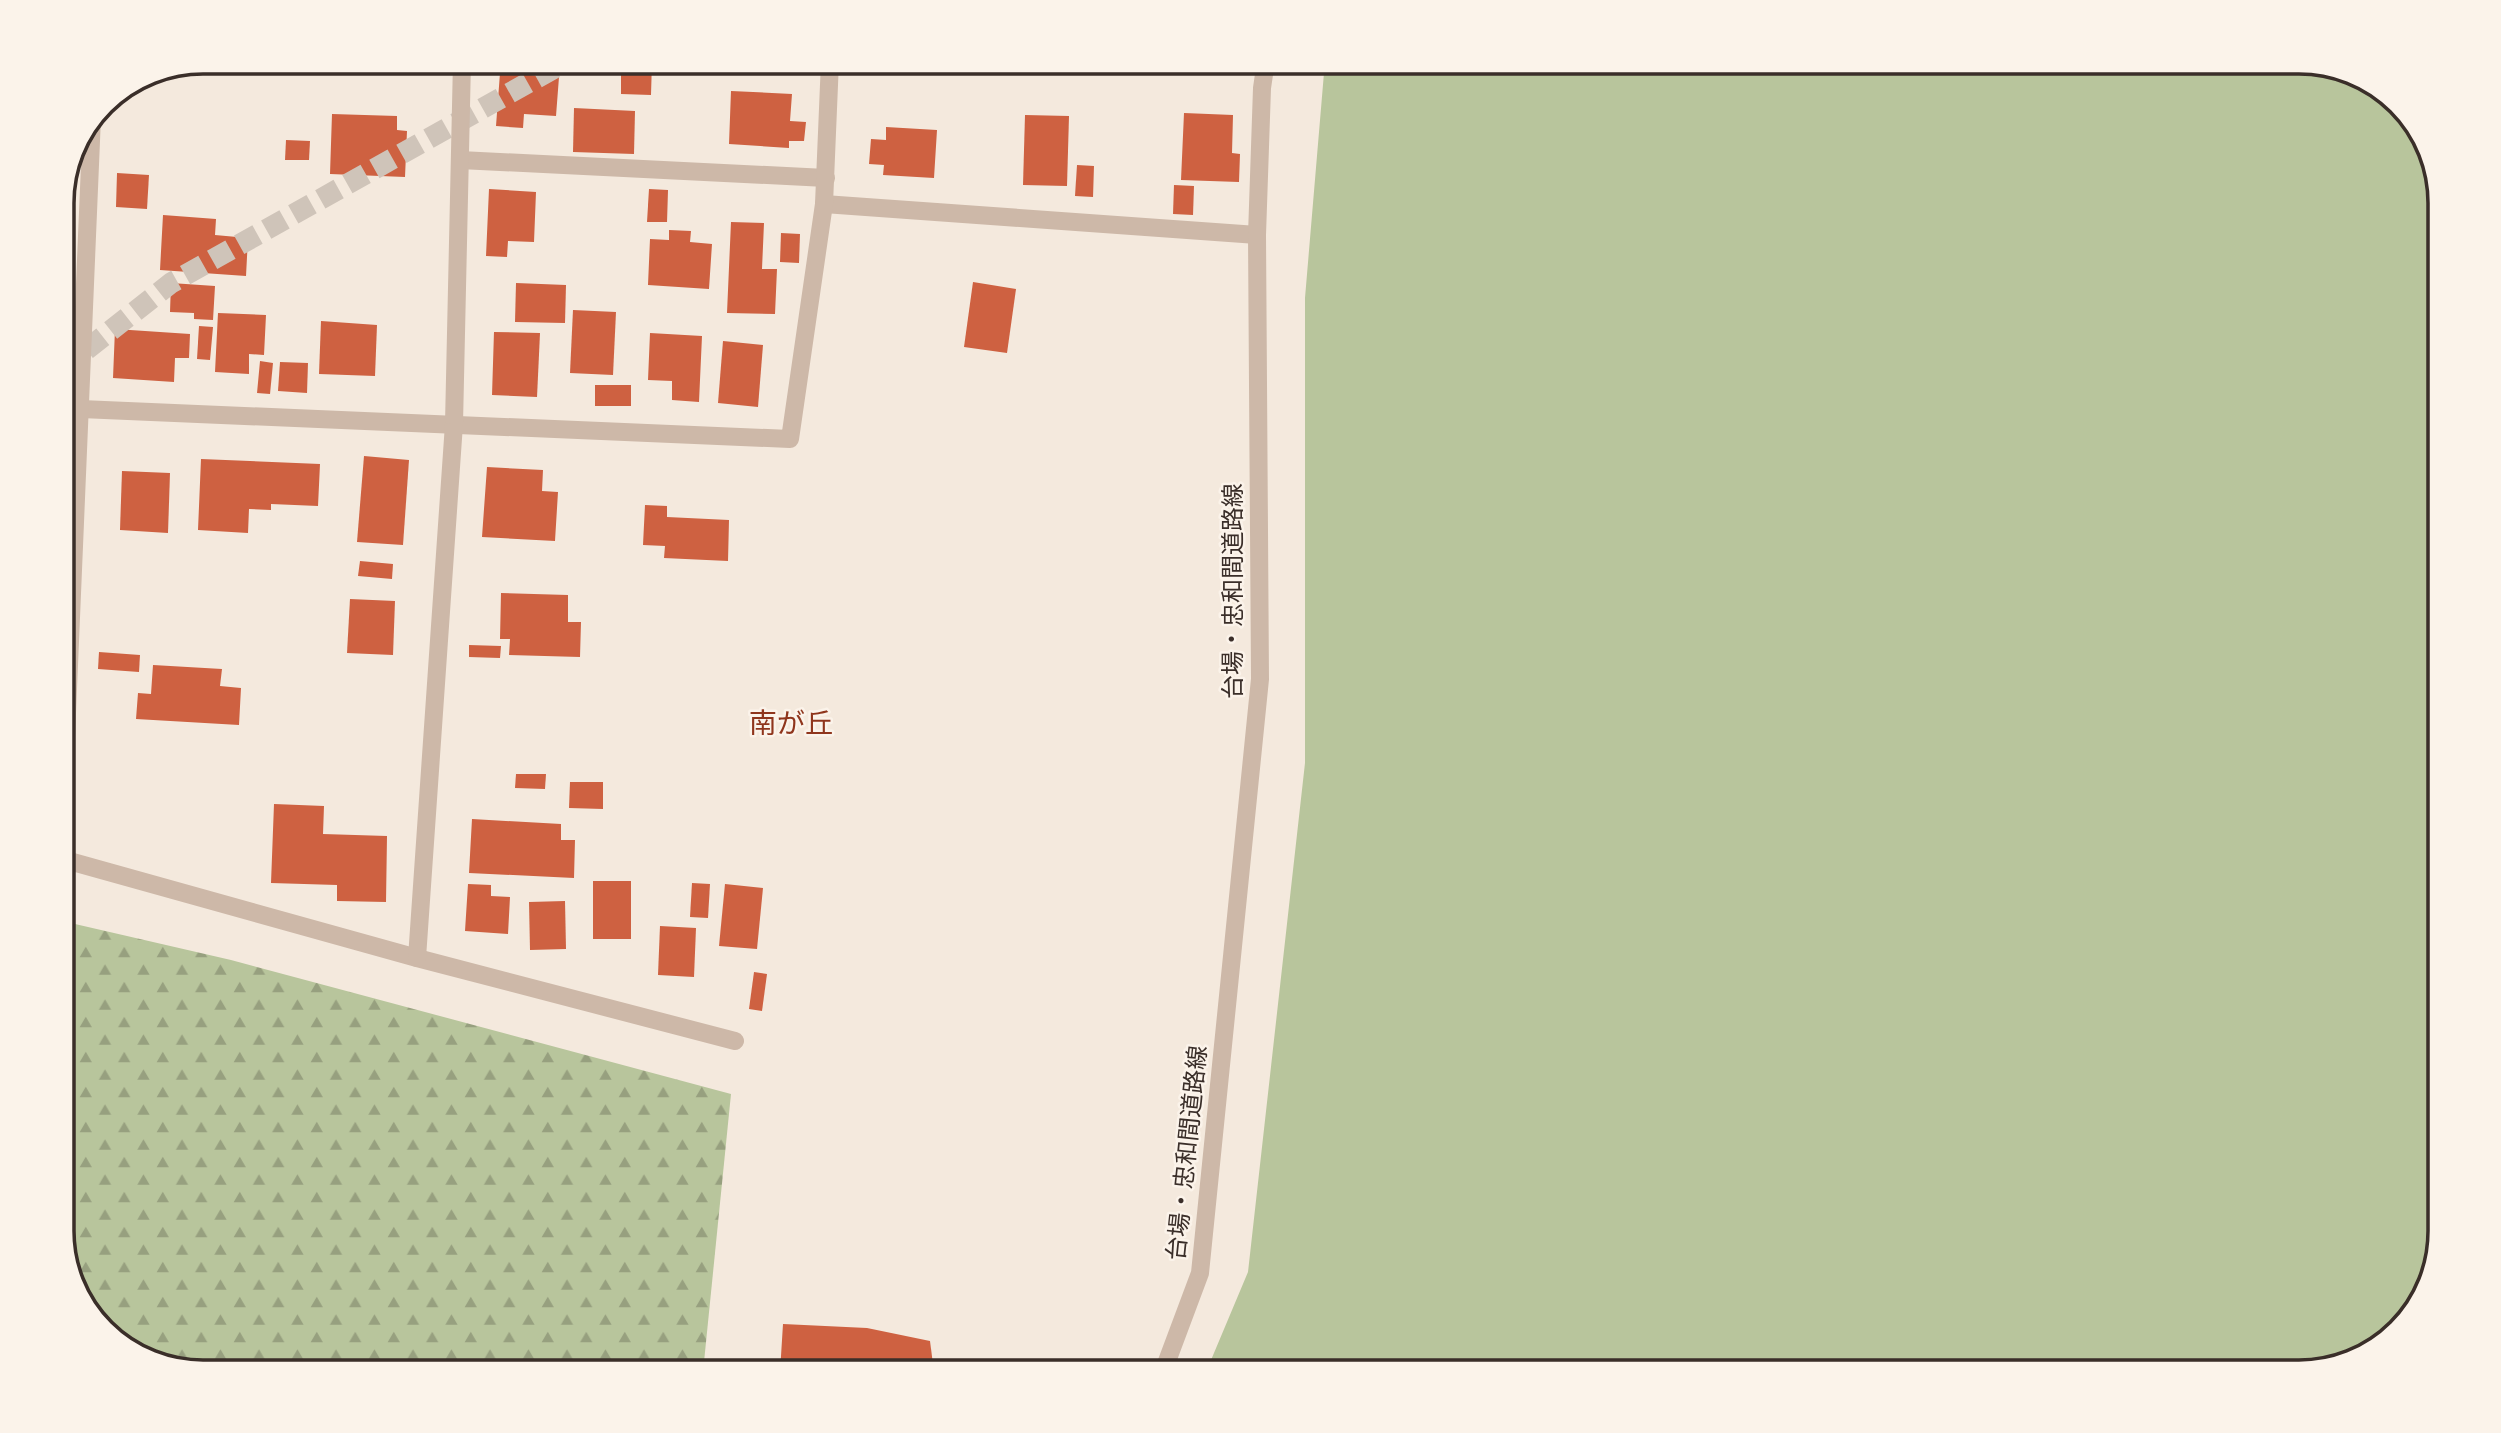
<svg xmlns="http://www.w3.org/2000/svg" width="2501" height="1433" font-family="Arial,'Noto Sans JP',sans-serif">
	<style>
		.grass { fill: #b8c59c }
		.forest { fill: url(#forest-firs) }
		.building { fill: #ce6141 }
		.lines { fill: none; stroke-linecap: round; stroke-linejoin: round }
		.highway-tunnel { stroke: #cfc4b9; stroke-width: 21; stroke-dasharray: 21 10; stroke-linecap: butt }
		.street { stroke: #cdb8a8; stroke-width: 18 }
		.labels { text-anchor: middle; stroke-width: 5; stroke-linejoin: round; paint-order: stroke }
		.street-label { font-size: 24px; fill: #3a2e29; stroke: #fbf3ea }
		.quarter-label { font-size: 28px; fill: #8f351c; stroke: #fbf3ea }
		.rim { fill: none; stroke: #3a2e29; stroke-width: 3.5 }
	</style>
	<defs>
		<pattern id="forest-firs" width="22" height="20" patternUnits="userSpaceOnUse" patternTransform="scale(1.75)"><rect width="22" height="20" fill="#b8c59c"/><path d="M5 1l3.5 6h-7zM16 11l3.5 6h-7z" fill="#97a07f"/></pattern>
	</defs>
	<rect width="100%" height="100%" fill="#f4e9dd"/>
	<!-- grass -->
	<polygon class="grass" points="1325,61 2299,61 2369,80 2416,124 2439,193 2440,1231 2421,1301 2370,1353 2299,1372 1206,1372 1248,1272 1305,763 1305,298"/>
	<!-- forest -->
	<polygon class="forest" points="62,921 231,960 731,1094 703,1372 202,1372 132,1353 85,1309 62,1240"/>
	<!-- building -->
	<g class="building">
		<polygon points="303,61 336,61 336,65 303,63"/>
		<polygon points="379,61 431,61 431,71 379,68"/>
		<polygon points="621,61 652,61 651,95 621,94"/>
		<polygon points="1153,61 1177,61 1177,65 1153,63"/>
		<polygon points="1187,61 1236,61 1236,69 1187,67"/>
		<polygon points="500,73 559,77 556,116 524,114 523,128 496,126"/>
		<polygon points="731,91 792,94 790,121 806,122 804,141 789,141 789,148 729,144"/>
		<polygon points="574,108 635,111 634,154 573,152"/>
		<polygon points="1184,113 1233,115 1232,153 1240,154 1239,182 1181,180"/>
		<polygon points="332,114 397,116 397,130 407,131 405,177 330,174"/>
		<polygon points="1025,115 1069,116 1067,186 1023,185"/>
		<polygon points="886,127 937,130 934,178 883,175 884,165 869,164 871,139 886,140"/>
		<polygon points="286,140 310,141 309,160 285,160"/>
		<polygon points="1077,165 1094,166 1093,197 1075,196"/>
		<polygon points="117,173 149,175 147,209 116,207"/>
		<polygon points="1174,185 1194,186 1193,215 1173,214"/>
		<polygon points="489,189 536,192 534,242 508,241 507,257 486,256"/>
		<polygon points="649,189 668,190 667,222 647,222"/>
		<polygon points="163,215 216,219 215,235 248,238 246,276 160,270"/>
		<polygon points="731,222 764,223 762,269 777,269 775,314 727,313"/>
		<polygon points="669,230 691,231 690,242 712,244 709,289 648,285 650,239 669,240"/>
		<polygon points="781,233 800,234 799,263 780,262"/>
		<polygon points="973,282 1016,289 1007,353 964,347"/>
		<polygon points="171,283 215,286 213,320 194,319 194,313 170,312"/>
		<polygon points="516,283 566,285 565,323 515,322"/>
		<polygon points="573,310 616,312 613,375 570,373"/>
		<polygon points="218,313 266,315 264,355 249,354 249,374 215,372"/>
		<polygon points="321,321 377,325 375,376 319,374"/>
		<polygon points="199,326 213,327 210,360 197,359"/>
		<polygon points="115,329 190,334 189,358 175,358 174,382 113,378"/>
		<polygon points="494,332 540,333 537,397 492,395"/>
		<polygon points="650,333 702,336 699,402 672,400 672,381 648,380"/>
		<polygon points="723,341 763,345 758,407 718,403"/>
		<polygon points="260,361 273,363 270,394 257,393"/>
		<polygon points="280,362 308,363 307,393 278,391"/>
		<rect x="595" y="385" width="36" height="21"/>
		<polygon points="364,456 409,460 403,545 357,542"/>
		<polygon points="201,459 320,464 318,506 271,504 271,510 249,509 248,533 198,530"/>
		<polygon points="487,467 543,470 542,491 558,492 555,541 482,537"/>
		<polygon points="122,471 170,473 168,533 120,530"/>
		<polygon points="645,505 667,506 667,517 729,520 728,561 664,558 665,546 643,545"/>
		<polygon points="360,561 393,564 392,579 358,576"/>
		<polygon points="501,593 568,595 568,622 581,622 580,657 509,655 510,639 500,639"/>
		<polygon points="350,599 395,601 393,655 347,653"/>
		<polygon points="469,645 501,646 500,658 469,657"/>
		<polygon points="99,652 140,655 139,672 98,669"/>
		<polygon points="153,665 222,669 220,686 241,688 239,725 136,719 138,693 151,694"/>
		<polygon points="516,774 546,774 545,789 515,788"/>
		<polygon points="570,782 603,782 603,809 569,808"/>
		<polygon points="274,804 324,806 323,834 387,836 386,902 337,901 337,885 271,883"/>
		<polygon points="472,819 561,824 561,840 575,840 574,878 469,873"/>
		<rect x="593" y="881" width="38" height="58"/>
		<polygon points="692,883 710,884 708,918 690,917"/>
		<polygon points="468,884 491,885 491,896 510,897 508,934 465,931"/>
		<polygon points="725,884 763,888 757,949 719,946"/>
		<polygon points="565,901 566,949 530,950 529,902"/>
		<polygon points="660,926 696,928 694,977 658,975"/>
		<polygon points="754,972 767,974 762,1011 749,1009"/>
		<polygon points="783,1324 867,1328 930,1341 934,1372 780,1372"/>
	</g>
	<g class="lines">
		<!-- highway-tunnel -->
		<polyline class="highway-tunnel" points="62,369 171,283 567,61"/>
		<!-- street -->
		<g class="street">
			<polyline points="460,160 826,178"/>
			<polyline points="824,204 1257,235"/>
			<polyline points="81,409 790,439 824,204 830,61"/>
			<polyline points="62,832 92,117"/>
			<polyline points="62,859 417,958 735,1041"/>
			<polyline points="417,958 454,424 462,61"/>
			<polyline points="1163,1372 1200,1273 1260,679 1257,235 1262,88 1266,61"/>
		</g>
	</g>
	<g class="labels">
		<!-- street labels -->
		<g class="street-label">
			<text transform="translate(1233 591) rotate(-90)" y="8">台場・忠和間道路線</text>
			<text transform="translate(1187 1153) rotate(-84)" y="8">台場・忠和間道路線</text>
		</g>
		<!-- quarter labels -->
		<g class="quarter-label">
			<text x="791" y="733">南が丘</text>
		</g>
	</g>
	<!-- crop -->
	<path d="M0 0H2501V1433H0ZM203 74H2299A129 129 0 0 1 2428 203V1231A129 129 0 0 1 2299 1360H203A129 129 0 0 1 74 1231V203A129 129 0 0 1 203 74Z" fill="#fbf3ea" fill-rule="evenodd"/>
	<path class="rim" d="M203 74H2299A129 129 0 0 1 2428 203V1231A129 129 0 0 1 2299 1360H203A129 129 0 0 1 74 1231V203A129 129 0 0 1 203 74Z"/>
</svg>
